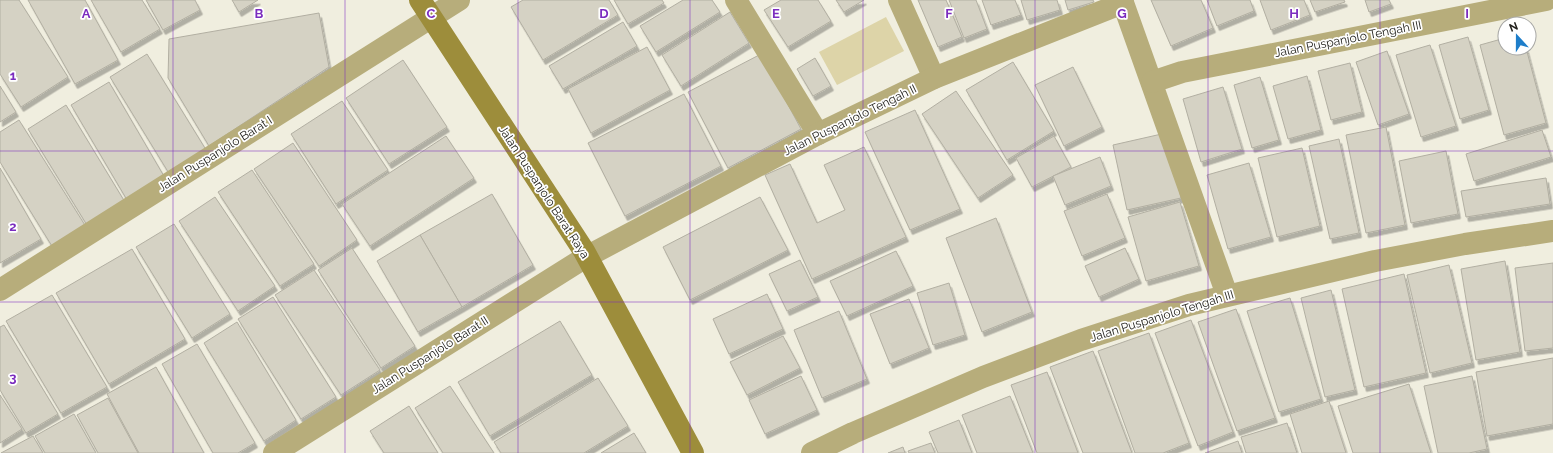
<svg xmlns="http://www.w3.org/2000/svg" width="1553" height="453" font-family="Raleway,sans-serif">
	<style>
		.pitch { fill: #ddd4a8 }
		.building { fill: #d5d2c4; stroke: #b2afa2; filter: url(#shadow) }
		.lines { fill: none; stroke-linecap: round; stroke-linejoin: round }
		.street { stroke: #b7ad7b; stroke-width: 22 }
		.secondary { stroke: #9d8d3b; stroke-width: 22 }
		.grid { fill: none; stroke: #7b2cbf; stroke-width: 1; stroke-opacity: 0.55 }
		.labels { text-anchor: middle; stroke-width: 3.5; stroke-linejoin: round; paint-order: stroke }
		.street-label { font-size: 12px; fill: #23221d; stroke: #fff }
		.grid-label { font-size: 13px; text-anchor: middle; font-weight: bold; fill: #7b2cbf; stroke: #fff; stroke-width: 3.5; stroke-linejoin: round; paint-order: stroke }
	</style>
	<defs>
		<filter id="shadow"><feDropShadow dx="2.5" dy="4.5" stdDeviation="0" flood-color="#0004"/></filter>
	</defs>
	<rect width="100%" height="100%" fill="#f0eedf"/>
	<!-- pitch -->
	<polygon class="pitch" points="886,17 904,51 837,85 819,52"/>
	<!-- building -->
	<g class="building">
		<polygon points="0,0 19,0 68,77 21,107 0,74"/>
		<polygon points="28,0 85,0 118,60 75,84"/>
		<polygon points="91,0 142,0 160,29 121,52"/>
		<polygon points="146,0 195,0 200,10 163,30"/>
		<polygon points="232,0 258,0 239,12"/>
		<polygon points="523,0 609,0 618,15 543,60 511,7"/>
		<polygon points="614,0 662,0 664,3 628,24"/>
		<polygon points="683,0 712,0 720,12 656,52 640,26"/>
		<polygon points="781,0 818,0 831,21 788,47 764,10"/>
		<polygon points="836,0 864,0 844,12"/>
		<polygon points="918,0 946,0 962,37 938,47"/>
		<polygon points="949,0 976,0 987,29 964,38"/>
		<polygon points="982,0 1015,0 1021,15 991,25"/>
		<polygon points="1021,0 1057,0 1060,10 1027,20"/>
		<polygon points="1065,0 1093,0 1094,2 1068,10"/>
		<polygon points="1151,0 1201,0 1213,28 1171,46"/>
		<polygon points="1207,0 1250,0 1254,11 1217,26"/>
		<polygon points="1260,0 1304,0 1310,15 1271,30"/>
		<polygon points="1310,0 1344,0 1345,2 1315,12"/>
		<polygon points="1365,0 1389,0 1391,4 1369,12"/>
		<polygon points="730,12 749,43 681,86 662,55"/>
		<polygon points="319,13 329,67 209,146 168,78 169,39"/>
		<polygon points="623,22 637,46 563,89 549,66"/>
		<polygon points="1468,37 1489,110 1460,119 1439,45"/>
		<polygon points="1505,38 1505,48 1526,48 1546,123 1504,135 1480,45"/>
		<polygon points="1430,45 1456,126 1421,137 1396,55"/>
		<polygon points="647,47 670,90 591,133 568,89"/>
		<polygon points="1387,51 1409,114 1378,125 1356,62"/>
		<polygon points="147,54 208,153 170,175 110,77"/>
		<polygon points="761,54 801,129 728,168 688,92"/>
		<polygon points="815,58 831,86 813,96 797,69"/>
		<polygon points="403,60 447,127 389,164 346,98"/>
		<polygon points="1013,62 1054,131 1007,160 966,90"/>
		<polygon points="1350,63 1362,112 1331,120 1318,71"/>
		<polygon points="1073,67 1102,127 1064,146 1035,85"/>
		<polygon points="1307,76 1321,130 1288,139 1273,86"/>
		<polygon points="1260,77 1279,140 1252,148 1234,85"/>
		<polygon points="109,82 168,183 130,205 71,105"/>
		<polygon points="0,86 16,112 0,122"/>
		<polygon points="1223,87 1242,149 1201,162 1183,99"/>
		<polygon points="956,91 1013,175 978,198 922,114"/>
		<polygon points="684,94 721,166 625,216 588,143"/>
		<polygon points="342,101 388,170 336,204 291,134"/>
		<polygon points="66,105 128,207 90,230 28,129"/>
		<polygon points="915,110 960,209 910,230 865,132"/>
		<polygon points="19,120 88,230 55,251 0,162 0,132"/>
		<polygon points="1386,127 1405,225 1366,233 1346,135"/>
		<polygon points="1542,130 1551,157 1474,181 1466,154"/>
		<polygon points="1166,133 1181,198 1127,210 1113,145"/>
		<polygon points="446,136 474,178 370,246 342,204"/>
		<polygon points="1054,136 1071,167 1032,187 1016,158"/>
		<polygon points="1339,139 1359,233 1330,239 1309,146"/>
		<polygon points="293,143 357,240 319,266 254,169"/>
		<polygon points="864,147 906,237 812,279 765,175 790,164 817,223 845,210 824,165"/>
		<polygon points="1302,148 1320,226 1277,237 1258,158"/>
		<polygon points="1446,151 1458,214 1411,223 1399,161"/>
		<polygon points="1100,157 1111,186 1065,205 1053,176"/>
		<polygon points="1249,163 1271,237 1228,249 1207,175"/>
		<polygon points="0,168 41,239 0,263"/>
		<polygon points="252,170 314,264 280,286 218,192"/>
		<polygon points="1546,178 1550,204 1466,217 1461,191"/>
		<polygon points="492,194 533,265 462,307 420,235"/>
		<polygon points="1107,194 1125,238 1082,256 1064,211"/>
		<polygon points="215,197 275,286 238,311 179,221"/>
		<polygon points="760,197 788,250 690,300 663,247"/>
		<polygon points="1180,202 1199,266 1146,281 1128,217"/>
		<polygon points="996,218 1032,312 982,332 946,238"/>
		<polygon points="174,224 230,314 192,338 136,247"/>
		<polygon points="420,235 462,307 418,332 377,261"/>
		<polygon points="352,248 415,346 381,368 318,270"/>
		<polygon points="1125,248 1139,279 1099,297 1085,266"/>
		<polygon points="132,249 185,339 109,384 56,293"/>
		<polygon points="896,251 913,286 847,316 830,281"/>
		<polygon points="800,260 818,297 787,311 769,274"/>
		<polygon points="1505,261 1520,352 1476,360 1461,269"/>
		<polygon points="1553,263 1553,348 1525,351 1515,268"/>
		<polygon points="1449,265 1472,363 1430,373 1407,275"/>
		<polygon points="314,270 380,370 341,395 275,295"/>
		<polygon points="1404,274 1426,373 1364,387 1342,289"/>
		<polygon points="949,283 965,335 933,345 917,293"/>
		<polygon points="1331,290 1355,390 1325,397 1301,298"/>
		<polygon points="767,294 783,329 729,354 713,319"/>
		<polygon points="52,295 107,387 61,413 6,321"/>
		<polygon points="273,297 336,397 301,419 238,319"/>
		<polygon points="1290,298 1321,399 1279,412 1247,311"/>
		<polygon points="909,299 929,348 890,364 870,314"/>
		<polygon points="1236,309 1275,418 1237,431 1198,322"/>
		<polygon points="839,311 867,379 822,398 794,330"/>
		<polygon points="1191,320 1233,432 1198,446 1155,333"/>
		<polygon points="560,321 592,375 490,436 458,382"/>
		<polygon points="237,322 296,420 264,441 204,343"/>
		<polygon points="4,325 58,414 26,433 0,390 0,327"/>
		<polygon points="1149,333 1189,443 1163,453 1135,453 1098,351"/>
		<polygon points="783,336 800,368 747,395 730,362"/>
		<polygon points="197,344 255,443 238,453 213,453 162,364"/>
		<polygon points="1093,351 1132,453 1083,453 1050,367"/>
		<polygon points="1553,358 1553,424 1487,436 1476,372"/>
		<polygon points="156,367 204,453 139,453 107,394"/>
		<polygon points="1047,372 1078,453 1037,453 1011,385"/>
		<polygon points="801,376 817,410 765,434 749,400"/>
		<polygon points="1472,376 1487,449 1469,453 1438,453 1424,386"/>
		<polygon points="598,378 628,426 584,453 501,453 494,442"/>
		<polygon points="1409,384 1431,453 1353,453 1338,406"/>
		<polygon points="450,386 494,453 443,453 415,408"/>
		<polygon points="0,395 22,429 0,443"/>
		<polygon points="1010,396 1033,453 977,453 962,415"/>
		<polygon points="108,398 138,453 98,453 77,415"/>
		<polygon points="1329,401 1346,453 1302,453 1290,414"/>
		<polygon points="409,406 438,453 384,453 370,431"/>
		<polygon points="74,414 96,453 45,453 35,436"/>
		<polygon points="959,420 972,453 938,453 929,432"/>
		<polygon points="1287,423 1297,453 1246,453 1241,437"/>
		<polygon points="634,433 646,453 601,453"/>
		<polygon points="33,436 43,453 1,453"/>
		<polygon points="1238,441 1242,453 1205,453"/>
		<polygon points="931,443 935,453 909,453 908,451"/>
		<polygon points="903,447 905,453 888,453"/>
	</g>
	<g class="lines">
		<!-- street -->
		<g class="street">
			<polyline points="736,0 818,134"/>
			<polyline points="899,0 934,78"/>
			<polyline points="1122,0 1227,295"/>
			<polyline points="1152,82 1182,72 1546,0"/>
			<polyline points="0,290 459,0"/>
			<polyline points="274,453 586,257 818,134 934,78 1123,3"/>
			<polyline points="812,453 853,433 983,377 1081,340 1189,305 1375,261 1465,244 1553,231"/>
		</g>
		<!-- secondary -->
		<polyline class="secondary" points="420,0 584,251 693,453"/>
	</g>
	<!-- grid -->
	<path class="grid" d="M173 0V453M345 0V453M518 0V453M690 0V453M863 0V453M1035 0V453M1208 0V453M1380 0V453M0 151H1553M0 302H1553"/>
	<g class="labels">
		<!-- street labels -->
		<g class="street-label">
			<text transform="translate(1348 39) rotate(-11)" y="4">Jalan Puspanjolo Tengah III</text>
			<text transform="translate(850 120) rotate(-26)" y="4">Jalan Puspanjolo Tengah II</text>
			<text transform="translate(215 154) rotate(-32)" y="4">Jalan Puspanjolo Barat I</text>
			<text transform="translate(544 192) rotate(57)" y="4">Jalan Puspanjolo Barat Raya</text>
			<text transform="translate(1162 316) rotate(-17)" y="4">Jalan Puspanjolo Tengah III</text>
			<text transform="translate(430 355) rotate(-32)" y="4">Jalan Puspanjolo Barat II</text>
		</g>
	</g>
	<g class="grid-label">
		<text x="86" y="18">A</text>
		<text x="259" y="18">B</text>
		<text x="431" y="18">C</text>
		<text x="604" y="18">D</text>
		<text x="776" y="18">E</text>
		<text x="949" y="18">F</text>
		<text x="1122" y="18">G</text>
		<text x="1294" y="18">H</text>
		<text x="1467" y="18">I</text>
		<text x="13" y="80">1</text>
		<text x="13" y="231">2</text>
		<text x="13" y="382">3</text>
	</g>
	<!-- north arrow -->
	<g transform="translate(1517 36) rotate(339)"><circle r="19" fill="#ffffff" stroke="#a7a7a5"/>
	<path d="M0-3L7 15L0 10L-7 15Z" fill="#1e7eca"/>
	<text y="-6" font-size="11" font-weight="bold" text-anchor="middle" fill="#23221d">N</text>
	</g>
</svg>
